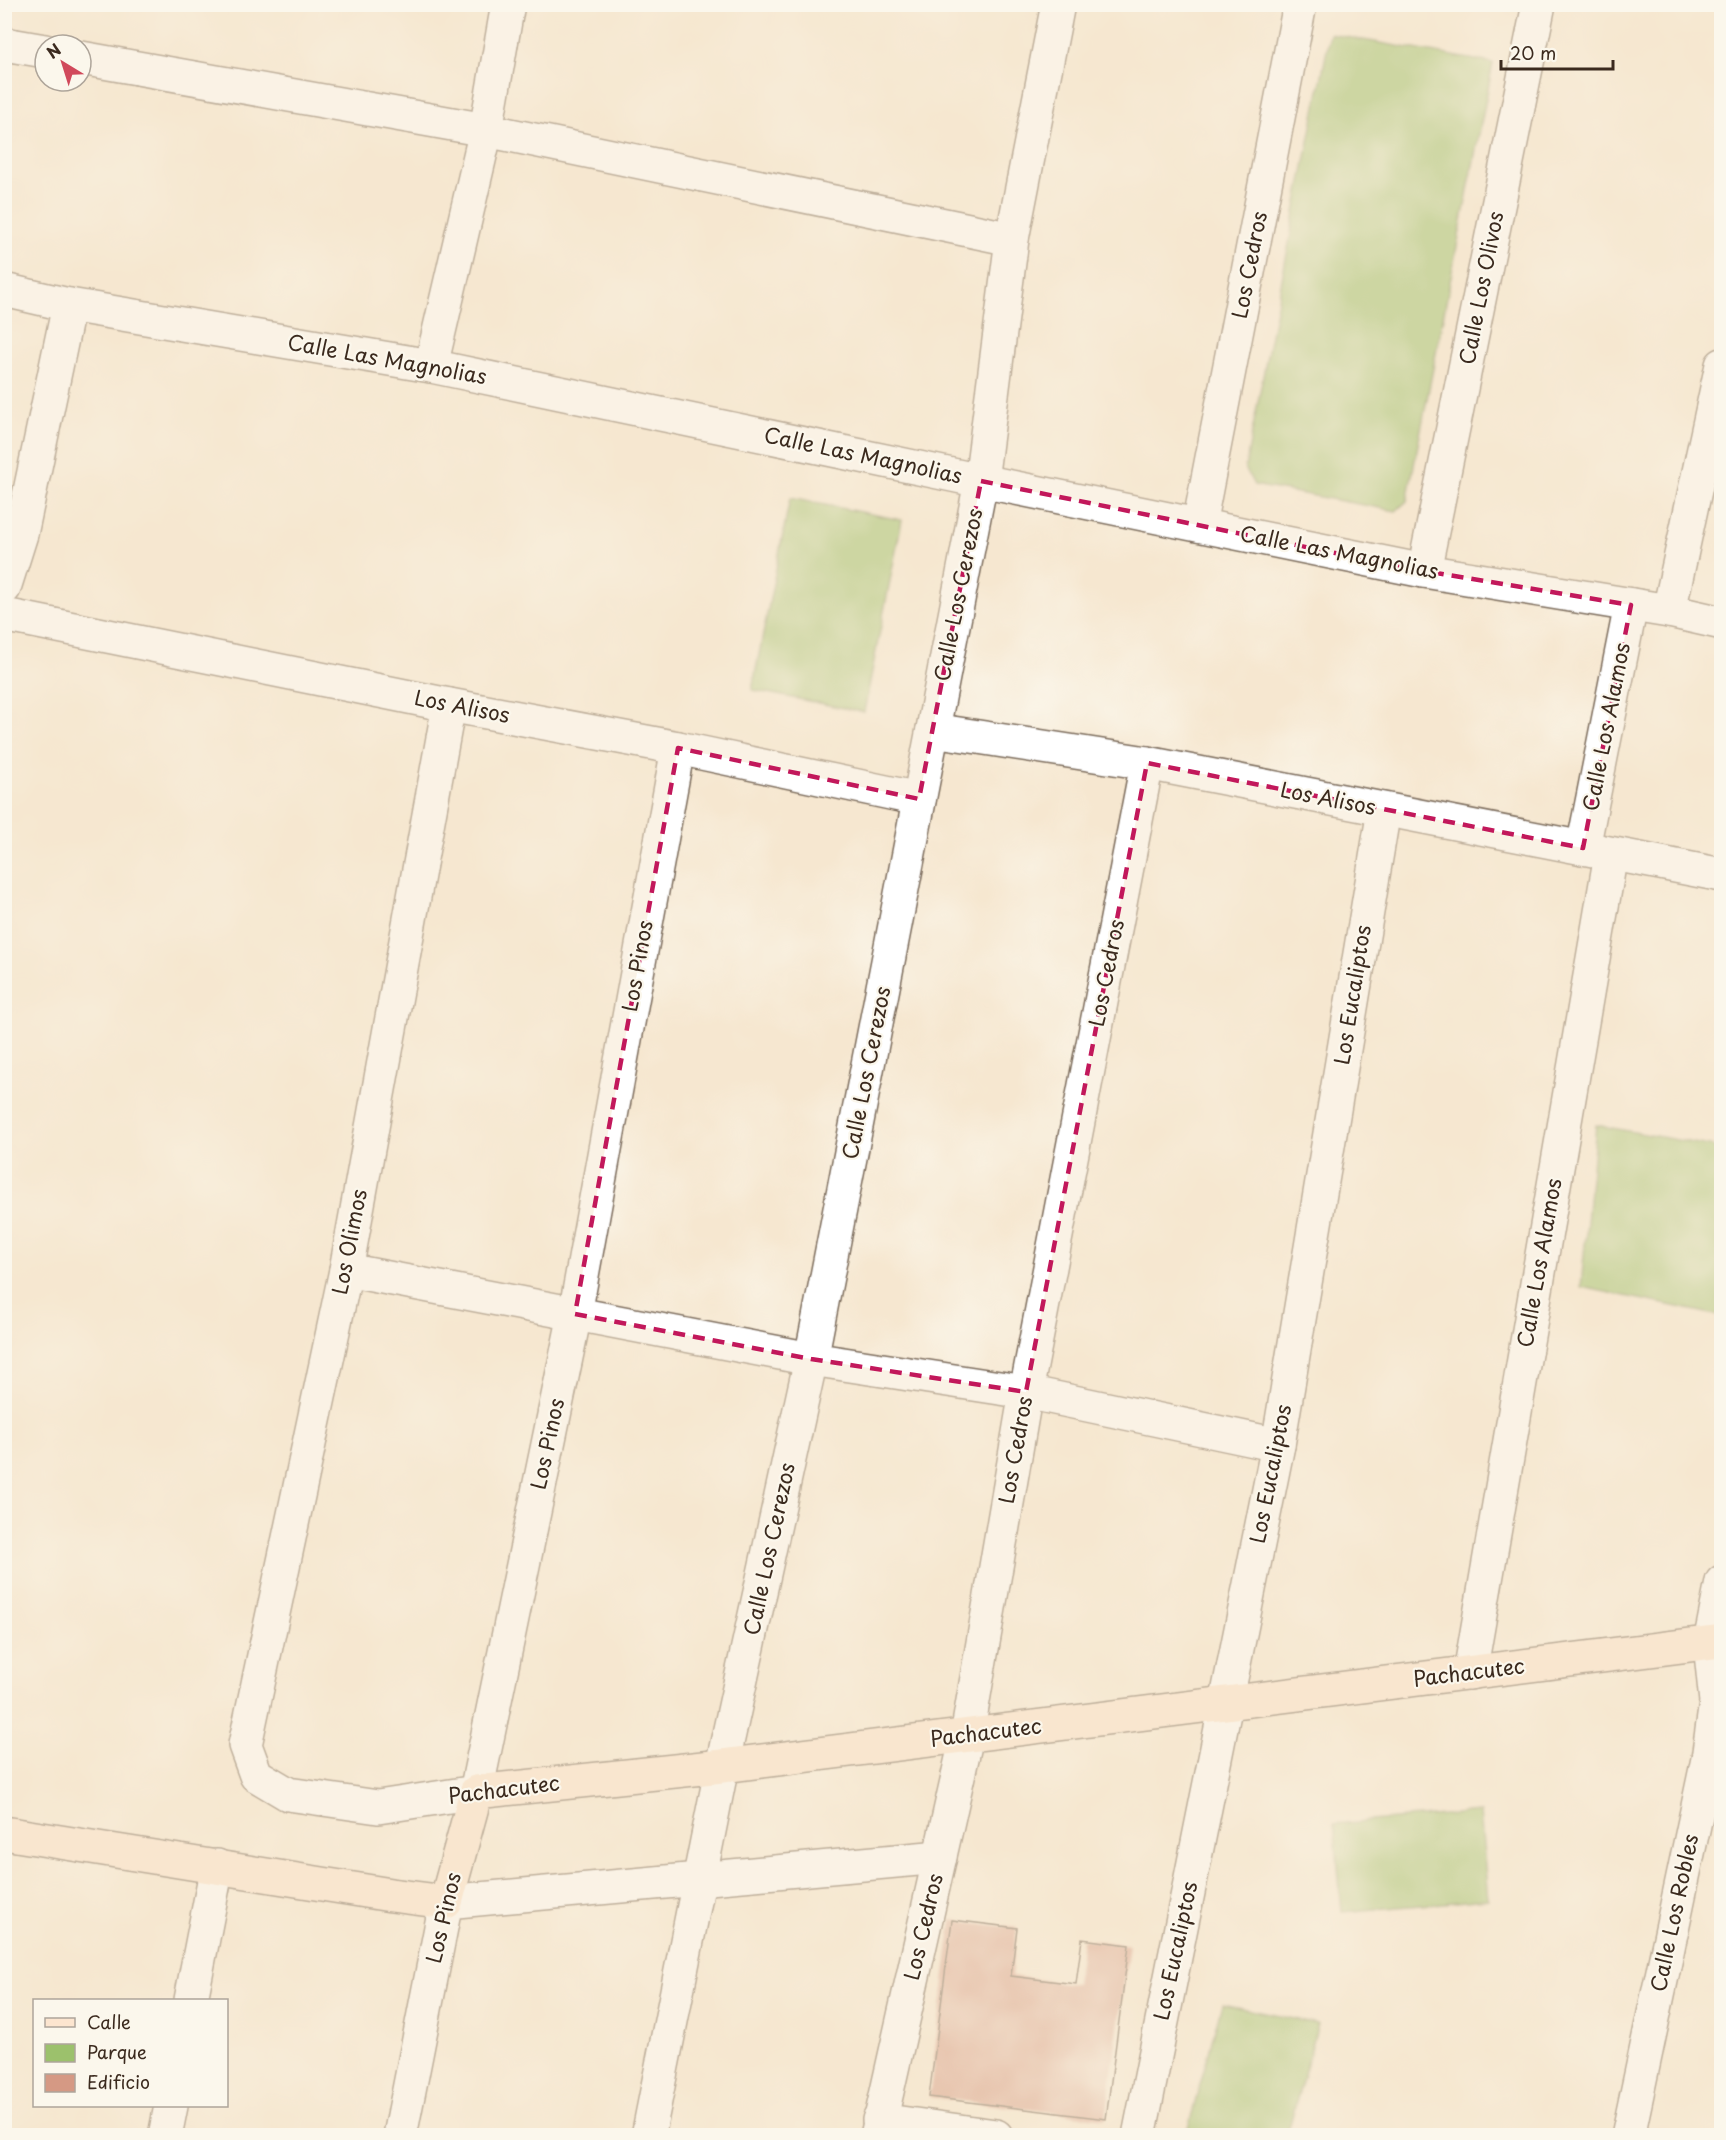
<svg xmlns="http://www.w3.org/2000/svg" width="1726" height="2140" font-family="'Playpen Sans',sans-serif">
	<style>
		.green { fill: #9cc16c; stroke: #6c7645; stroke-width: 1.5 }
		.building { fill: #d59984 }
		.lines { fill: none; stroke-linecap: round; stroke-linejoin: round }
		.street-casing { stroke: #7c6c5c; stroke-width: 36 }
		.secondary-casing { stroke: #7c6c5c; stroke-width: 36 }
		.street { stroke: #fff; stroke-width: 33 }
		.secondary { stroke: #fce5cf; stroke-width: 33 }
		.marked { fill: none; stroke: #c2185b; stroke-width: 4.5; stroke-dasharray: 12 8; stroke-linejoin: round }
		.labels { text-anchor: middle; stroke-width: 4.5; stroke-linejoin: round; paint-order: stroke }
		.street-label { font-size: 21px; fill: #3b2a1e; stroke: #fbf7ec }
	</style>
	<rect width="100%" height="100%" fill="#fbf7ec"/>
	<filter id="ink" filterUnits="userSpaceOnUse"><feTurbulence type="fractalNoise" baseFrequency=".0167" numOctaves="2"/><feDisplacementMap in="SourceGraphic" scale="12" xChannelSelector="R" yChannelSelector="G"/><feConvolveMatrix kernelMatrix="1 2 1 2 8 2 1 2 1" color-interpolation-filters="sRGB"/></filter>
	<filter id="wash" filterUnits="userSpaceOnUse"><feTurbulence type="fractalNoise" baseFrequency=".008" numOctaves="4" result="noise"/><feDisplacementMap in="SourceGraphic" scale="24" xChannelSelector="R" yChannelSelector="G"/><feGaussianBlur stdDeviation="1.35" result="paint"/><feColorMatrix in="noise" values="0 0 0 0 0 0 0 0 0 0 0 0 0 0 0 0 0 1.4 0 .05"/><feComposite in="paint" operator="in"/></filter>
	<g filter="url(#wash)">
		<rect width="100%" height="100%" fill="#f6e7d0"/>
		<!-- green -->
		<g class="green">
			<polygon points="1330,34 1493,63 1407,501 1396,511 1254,485 1245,468"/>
			<polygon points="790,498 902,520 864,712 752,690"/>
			<polygon points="1596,1125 1721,1148 1721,1316 1581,1287"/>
			<polygon points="1480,1812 1488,1899 1342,1912 1334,1824"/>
			<polygon points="1222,2004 1318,2024 1287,2135 1202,2136 1187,2132"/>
		</g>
		<g id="blocks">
			<!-- building -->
			<polygon class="building" points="952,1920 1017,1928 1011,1976 1076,1984 1082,1939 1129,1945 1106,2119 929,2097"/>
		</g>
	</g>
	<g filter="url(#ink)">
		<use href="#blocks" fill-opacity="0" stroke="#7c6c5c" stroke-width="1.5"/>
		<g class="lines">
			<defs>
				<g id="street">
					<polyline points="4,44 45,51"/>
					<polyline points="81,58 486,130 1012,239"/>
					<polyline points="4,290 69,305 431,366 981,481 1424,571 1669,611 1722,623"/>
					<polyline points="431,366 486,130 508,4"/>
					<polyline points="1199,525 1300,4"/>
					<polyline points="1424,571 1539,4"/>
					<polyline points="4,588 21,534 69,305"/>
					<polyline points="1669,611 1722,365"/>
					<polyline points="4,615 449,705 678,748 919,799"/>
					<polyline points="449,705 346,1270 245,1745 256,1775 288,1794 378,1807 476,1792 575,1314 678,748"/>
					<polyline points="933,730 1147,763 1722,875"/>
					<polyline points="1583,848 1631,605"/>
					<polyline points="346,1270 811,1359 1026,1392 1278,1445"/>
					<polyline points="1470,1673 1611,854"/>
					<polyline points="191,2000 217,1866"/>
					<polyline points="879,2120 996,2136"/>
					<polyline points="165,2136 171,2106"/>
					<polyline points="400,2136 446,1902 940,1857"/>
					<polyline points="648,2136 722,1766 811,1359 981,481 1012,239 1058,4"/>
					<polyline points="877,2136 967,1736 1026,1392 1147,763"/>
					<polyline points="1139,2136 1278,1445 1384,810"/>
					<polyline points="1628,2136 1708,1759 1716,1702 1710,1643 1722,1582"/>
				</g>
				<polyline id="secondary" points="4,1833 391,1895 446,1902 476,1792 722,1766 1722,1641"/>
			</defs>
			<!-- street casing -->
			<use href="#street" class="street-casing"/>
			<!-- secondary casing -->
			<use href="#secondary" class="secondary-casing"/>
			<!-- street -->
			<use href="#street" class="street"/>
			<!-- secondary -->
			<use href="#secondary" class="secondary"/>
		</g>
	</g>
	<!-- marked area -->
	<path d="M0 0H1726V2140H0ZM981 481 1424 571 1631 605 1583 848 1147 763 1026 1392 811 1359 575 1314 678 748 919 799Z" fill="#f6e7d0" fill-opacity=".55" fill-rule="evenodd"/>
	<path class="marked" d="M981 481 1424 571 1631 605 1583 848 1147 763 1026 1392 811 1359 575 1314 678 748 919 799Z"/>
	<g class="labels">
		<!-- street labels -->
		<g class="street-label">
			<text transform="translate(1250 265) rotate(-79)" y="7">Los Cedros</text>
			<text transform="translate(1482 288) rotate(-79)" y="7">Calle Los Olivos</text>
			<text transform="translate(387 360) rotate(10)" y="7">Calle Las Magnolias</text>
			<text transform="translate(863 456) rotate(12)" y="7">Calle Las Magnolias</text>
			<text transform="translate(1339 553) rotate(11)" y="7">Calle Las Magnolias</text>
			<text transform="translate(959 595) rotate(-79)" y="7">Calle Los Cerezos</text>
			<text transform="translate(462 707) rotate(11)" y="7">Los Alisos</text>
			<text transform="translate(1607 727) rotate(-79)" y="7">Calle Los Alamos</text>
			<text transform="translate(1328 799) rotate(11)" y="7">Los Alisos</text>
			<text transform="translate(638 966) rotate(-80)" y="7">Los Pinos</text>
			<text transform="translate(1107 973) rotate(-79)" y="7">Los Cedros</text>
			<text transform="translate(1353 995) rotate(-81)" y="7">Los Eucaliptos</text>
			<text transform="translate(867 1073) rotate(-79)" y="7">Calle Los Cerezos</text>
			<text transform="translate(350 1242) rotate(-79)" y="7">Los Olimos</text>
			<text transform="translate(1540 1263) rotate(-80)" y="7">Calle Los Alamos</text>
			<text transform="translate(548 1444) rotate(-78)" y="7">Los Pinos</text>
			<text transform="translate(1016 1450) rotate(-80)" y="7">Los Cedros</text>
			<text transform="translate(1271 1474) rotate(-79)" y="7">Los Eucaliptos</text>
			<text transform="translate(770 1549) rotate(-78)" y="7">Calle Los Cerezos</text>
			<text transform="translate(1469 1673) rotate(-7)" y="7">Pachacutec</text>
			<text transform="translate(986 1733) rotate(-7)" y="7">Pachacutec</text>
			<text transform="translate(504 1790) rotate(-7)" y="7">Pachacutec</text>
			<text transform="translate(1675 1913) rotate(-78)" y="7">Calle Los Robles</text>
			<text transform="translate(444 1918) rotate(-77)" y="7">Los Pinos</text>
			<text transform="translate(924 1927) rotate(-77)" y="7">Los Cedros</text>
			<text transform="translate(1176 1951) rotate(-78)" y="7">Los Eucaliptos</text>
		</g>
	</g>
	<!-- margin -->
	<rect width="1726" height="2140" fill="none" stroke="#fbf7ec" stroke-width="24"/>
	<!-- legend -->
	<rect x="33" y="1999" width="195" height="108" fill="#fbf7ec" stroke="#aea59a" stroke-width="1.5"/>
	<rect x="45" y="2018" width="30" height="9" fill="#fce5cf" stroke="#aea59a" stroke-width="1.5"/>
	<text x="87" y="2029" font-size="18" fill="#3b2a1e">Calle</text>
	<rect x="45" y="2044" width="30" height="18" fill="#9cc16c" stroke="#aea59a" stroke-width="1.5"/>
	<text x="87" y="2059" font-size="18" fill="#3b2a1e">Parque</text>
	<rect x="45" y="2074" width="30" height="18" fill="#d59984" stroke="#aea59a" stroke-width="1.5"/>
	<text x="87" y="2089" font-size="18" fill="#3b2a1e">Edificio</text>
	<!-- north arrow -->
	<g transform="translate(63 63) rotate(322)"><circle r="28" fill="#fbf7ec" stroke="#aea59a" stroke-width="1.5"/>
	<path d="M0-4.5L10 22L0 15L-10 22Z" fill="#d1495b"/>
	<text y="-9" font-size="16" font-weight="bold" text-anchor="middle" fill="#3b2a1e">N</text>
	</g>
	<!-- scale -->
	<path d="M1501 60v9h112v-9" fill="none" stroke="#3b2a1e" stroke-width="3"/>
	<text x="1510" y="60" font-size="18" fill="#3b2a1e" stroke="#fbf7ec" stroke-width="4.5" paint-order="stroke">20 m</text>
</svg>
